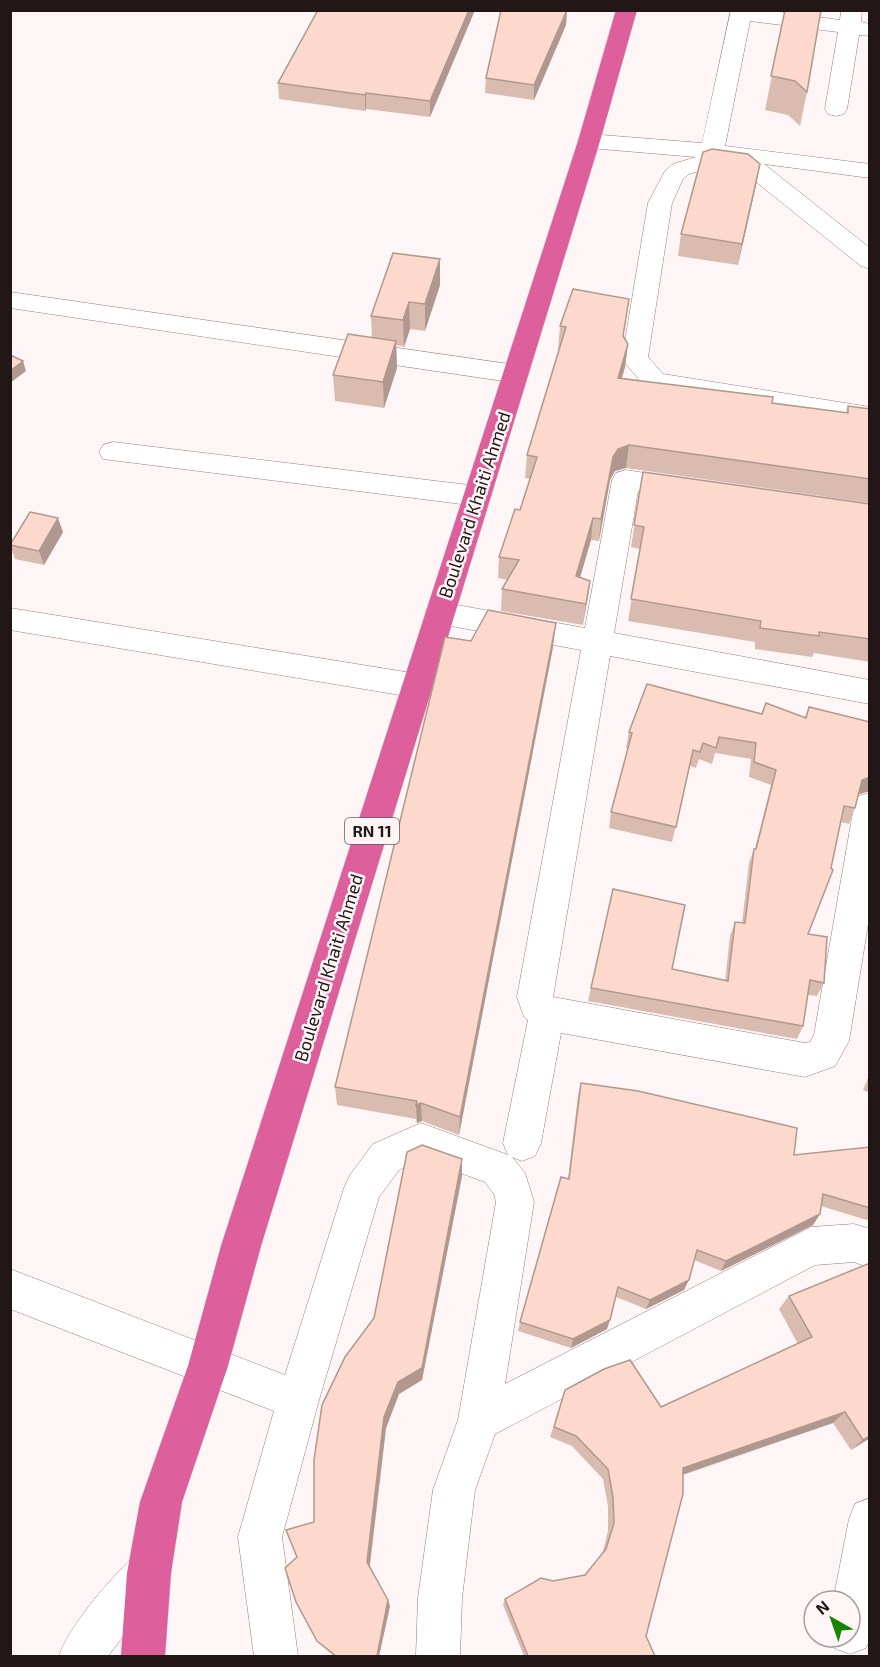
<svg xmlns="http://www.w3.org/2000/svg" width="880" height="1667" font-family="'Exo 2',sans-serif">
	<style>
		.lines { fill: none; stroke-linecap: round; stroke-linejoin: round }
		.minor-casing { stroke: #9b7a7a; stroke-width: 1 }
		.highway-casing { stroke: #d7d5d5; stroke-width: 1 }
		.minor { fill: #fff; fill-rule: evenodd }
		.highway { fill: #dd609c; fill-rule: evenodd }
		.wall { fill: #d9bbaf }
		.shaded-wall { fill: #b0988f }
		.building { fill: #fcd9cc; stroke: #b0988f; stroke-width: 1.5 }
		.labels { text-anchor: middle; stroke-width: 5; stroke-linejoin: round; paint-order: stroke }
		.shield { fill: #fef6f6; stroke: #655959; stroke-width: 1.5 }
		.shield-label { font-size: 16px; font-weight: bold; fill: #231616 }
		.street-label { font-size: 18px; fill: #231616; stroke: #fef6f6 }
	</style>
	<rect width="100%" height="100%" fill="#fef6f6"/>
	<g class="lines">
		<defs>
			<g id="minor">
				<polygon points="731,10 765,10 840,20 841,10 862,10 861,22 870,24 870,36 859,35 847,109 844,114 836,116 828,114 825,109 838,32 750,21 725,146 870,164 870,178 764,164 870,248 870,269 861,266 730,161 689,174 683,179 672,203 648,357 663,374 870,407 870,425 655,391 646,388 622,359 648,203 665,171 673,164 696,157 589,148 581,146 578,141 581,136 589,134 702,143"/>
				<polygon points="10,292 516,365 525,368 529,374 525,380 516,383 10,308"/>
				<polygon points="113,442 477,486 487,489 491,496 487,503 477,506 103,459 99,452 103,445"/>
				<polygon points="626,470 696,481 700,488 696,495 686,498 638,491 614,633 870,680 870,704 610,656 553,997 805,1043 810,1042 814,1035 854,806 858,796 870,793 870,912 849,1041 835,1066 805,1077 561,1033 541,1143 535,1156 522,1161 512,1157 525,1173 534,1202 505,1384 811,1227 854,1224 870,1229 870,1268 854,1262 815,1265 495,1434 475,1490 462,1598 460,1656 416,1656 418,1598 433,1490 458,1420 496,1202 494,1194 485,1182 422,1159 399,1170 379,1197 319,1400 282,1537 298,1656 254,1656 238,1537 274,1411 10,1309 10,1269 285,1375 344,1188 350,1175 373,1144 421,1123 508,1155 503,1143 528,1020 524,1017 517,997 581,650 440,624 429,621 425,613 429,605 440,602 585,628 612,480 616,473"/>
				<polygon points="10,608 418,674 429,677 433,686 429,695 418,698 10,630"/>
				<polygon points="870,1498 870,1639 866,1648 850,1654 834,1648 830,1637 850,1637 850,1601 833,1601 849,1519 855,1504"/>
				<path d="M149 1551 164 1558 171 1573 164 1588 131 1626 108 1656H59C68 1628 109 1579 132 1559 137 1555 143 1553 149 1551Z"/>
			</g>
			<polygon id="highway" points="616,10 637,10 600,141 261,1246 228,1366 182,1502 171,1573 165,1656 121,1656 127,1573 140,1502 188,1366 221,1246 578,141"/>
		</defs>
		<!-- minor casing -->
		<use href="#minor" class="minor-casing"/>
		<!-- highway casing -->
		<use href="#highway" class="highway-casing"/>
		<!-- minor -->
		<use href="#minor" class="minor"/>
		<!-- highway -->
		<use href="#highway" class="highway"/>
	</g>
	<!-- wall -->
	<g class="wall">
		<polygon points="475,10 430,117 366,109 365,111 279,99 278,83"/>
		<polygon points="567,10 566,25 534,100 485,93 486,78"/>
		<polygon points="785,10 807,92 800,126 788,115 765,110"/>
		<polygon points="756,185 738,265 678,256 681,234"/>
		<polygon points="440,285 425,331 410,329 404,347 396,345 397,368 384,408 335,401 333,375 372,338 371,316"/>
		<polygon points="626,321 623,337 628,344 625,367 622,378 772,403 846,412 848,406 870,409 870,503 626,468 615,471 610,480 599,541 591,540 580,577 590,581 583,625 501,611 502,589 508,580 498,578 499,557 520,510 530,479 525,478 527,455 559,349 558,349 560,326"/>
		<polygon points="643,472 870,504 870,662 814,653 812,657 755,649 755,642 628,621 640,549 631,547"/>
		<polygon points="63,532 44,565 15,559 10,545"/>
		<polygon points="471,641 553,647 459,1135 422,1121 417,1123 416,1119 337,1105 335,1087"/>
		<polygon points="809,707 870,791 859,794 855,808 849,824 841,822 808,934 824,983 817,996 808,995 803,1026 797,1039 588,1001 591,988 672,969 725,981 730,936 735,922 742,923 749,863 754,849 755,849 771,785 749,777 751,759 715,753 712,764 699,759 696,768 690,766 672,842 609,828 611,812 628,748 626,748 629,732 762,714 805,717"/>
		<polygon points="870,1073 870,1093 863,1090"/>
		<polygon points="581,1083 794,1155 870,1147 870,1221 821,1206 820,1214 813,1225 721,1271 694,1260 684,1290 646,1309 616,1297 607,1329 571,1348 518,1331 520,1322 568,1179 578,1095"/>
		<polygon points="462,1176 422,1380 399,1394 386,1428 370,1567 388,1600 390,1606 379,1656 334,1656 321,1645 317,1641 297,1557 314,1522 374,1318"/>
		<polygon points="870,1263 870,1438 851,1450 833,1423 683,1475 646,1636 655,1656 524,1656 503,1605 505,1599 553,1581 585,1575 602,1555 608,1531 608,1506 603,1479 572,1446 550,1437 565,1390 661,1407 798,1344 779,1309 789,1296"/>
	</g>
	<!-- shaded-wall -->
	<g class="shaded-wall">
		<polygon points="469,10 475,10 430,117 430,101"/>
		<polygon points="567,10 566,25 534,100 534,85"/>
		<polygon points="366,93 366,109 365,111 365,95"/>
		<polygon points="760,164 756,185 738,265 742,244"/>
		<polygon points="440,259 440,285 425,331 425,304"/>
		<polygon points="409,302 410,329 404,347 403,320"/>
		<polygon points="396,341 397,368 384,408 383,382"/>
		<polygon points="628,344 625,367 615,400 618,378"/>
		<polygon points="23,361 26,371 10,383 10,371"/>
		<polygon points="629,445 626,468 615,471 610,480 599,541 601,519 613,457 618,449"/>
		<polygon points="58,518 63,532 44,565 39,551"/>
		<polygon points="593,518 591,540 574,598 576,576"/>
		<polygon points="590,581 587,602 583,625 586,604"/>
		<polygon points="556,623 553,647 459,1135 460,1117"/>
		<polygon points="870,777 870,791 856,795 862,780"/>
		<polygon points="421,1103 422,1121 417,1123 416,1105"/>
		<polygon points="462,1159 462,1176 422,1380 399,1394 386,1428 369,1569 367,1562 384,1417"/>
		<polygon points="820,1214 813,1225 721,1271 726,1261"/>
		<polygon points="689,1280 684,1290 646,1309 650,1300"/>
		<polygon points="610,1320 607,1329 571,1348 573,1339"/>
		<polygon points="845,1412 833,1423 675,1477 683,1468"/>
		<polygon points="870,1436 870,1438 851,1450 863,1440"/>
		<polygon points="388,1600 390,1606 379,1656 377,1656"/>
	</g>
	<!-- building -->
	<g class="building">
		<polygon points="318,10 469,10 430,101 366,93 365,95 278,83"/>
		<polygon points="501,10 567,10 534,85 486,78"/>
		<polygon points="785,10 821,10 807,92 795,81 771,76"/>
		<polygon points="712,149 748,154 760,164 742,244 681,234 703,152"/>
		<polygon points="393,253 440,259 425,304 409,302 403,320 371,316"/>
		<polygon points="573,289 629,299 623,336 628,344 618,378 773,397 772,403 848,413 848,406 870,409 870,479 629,445 618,449 613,457 601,519 593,518 576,576 590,581 586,604 502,589 519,560 499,557 515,509 520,510 537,457 527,455 566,327 560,326"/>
		<polygon points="348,334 396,341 383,382 333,375"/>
		<polygon points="10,355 23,361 10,371"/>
		<polygon points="643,472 870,504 870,639 819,632 819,636 760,628 761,621 631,599 644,527 634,525"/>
		<polygon points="30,512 58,518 39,551 10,545"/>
		<polygon points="488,610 556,623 460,1117 421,1103 416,1105 417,1101 335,1087 445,637 471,641"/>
		<polygon points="647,684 762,714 766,703 806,718 809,707 870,722 870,777 862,780 855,808 844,806 831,868 833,870 808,934 827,937 824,983 810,980 803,1026 591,988 613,889 685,905 672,969 728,981 735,922 745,923 754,849 756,849 776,770 754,762 756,743 719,737 716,748 703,743 700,752 693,750 676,827 611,812 632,733 629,732"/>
		<polygon points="581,1083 638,1091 797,1128 794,1155 870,1147 870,1208 823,1194 820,1214 726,1261 697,1250 689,1280 650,1300 618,1287 610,1320 573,1339 520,1322 561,1177 569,1179"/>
		<polygon points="422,1145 462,1159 422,1368 398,1382 384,1417 367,1562 388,1600 377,1656 336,1656 317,1641 296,1602 285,1568 297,1557 286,1530 314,1522 314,1460 322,1405 345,1357 374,1318 407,1152"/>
		<polygon points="870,1263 870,1436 863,1440 845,1412 683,1468 683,1494 646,1636 655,1656 528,1656 505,1599 541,1578 553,1581 585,1575 606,1549 614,1523 613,1497 608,1469 576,1436 554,1427 565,1390 604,1369 630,1360 661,1407 812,1337 789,1296"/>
	</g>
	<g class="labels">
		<!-- shield labels -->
		<rect class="shield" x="345" y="818" width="54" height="26" rx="4.5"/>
		<g class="shield-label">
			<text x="372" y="837">RN 11</text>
		</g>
		<!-- street labels -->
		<g class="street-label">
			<text transform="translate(475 505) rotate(-72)" y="6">Boulevard Khaiti Ahmed</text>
			<text transform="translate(329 968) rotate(-73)" y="6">Boulevard Khaiti Ahmed</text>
		</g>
	</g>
	<!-- border -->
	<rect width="880" height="1667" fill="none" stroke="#231616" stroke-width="24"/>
	<!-- north arrow -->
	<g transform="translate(832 1619) rotate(320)"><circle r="28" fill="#fef6f6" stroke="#a69c9c" stroke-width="1.5"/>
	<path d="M0-4.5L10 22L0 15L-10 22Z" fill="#168600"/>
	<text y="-9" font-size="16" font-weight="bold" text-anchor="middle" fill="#231616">N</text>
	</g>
</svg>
